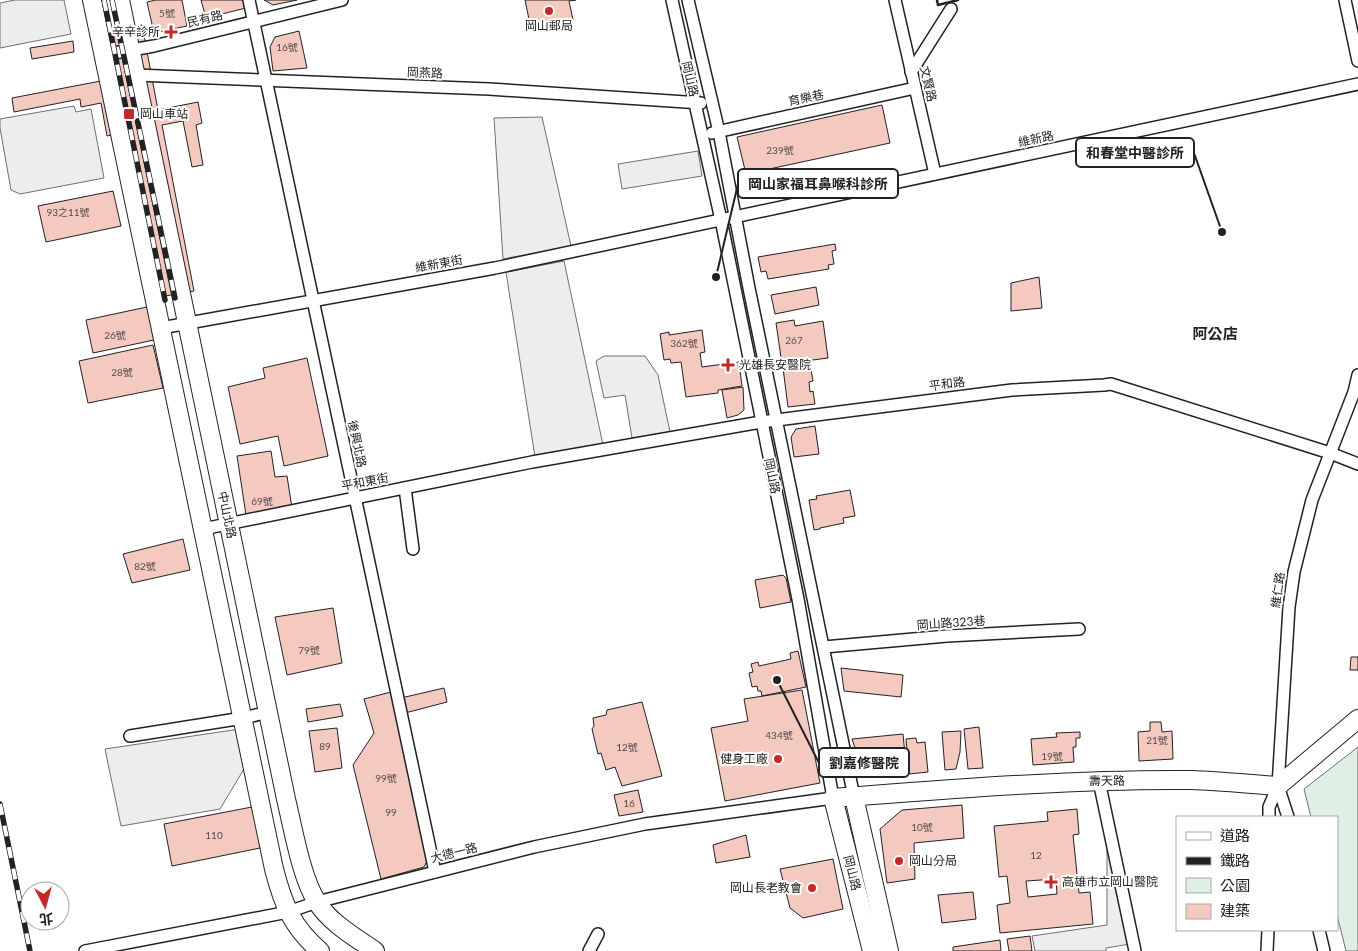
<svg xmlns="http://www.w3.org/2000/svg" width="1358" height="951" font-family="Lato,'Noto Sans TC',sans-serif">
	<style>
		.green { fill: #e0efe3; stroke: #6f6f6f }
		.parking { fill: #ededed; stroke: #6f6f6f }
		.building { fill: #f3c9c0; stroke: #222; fill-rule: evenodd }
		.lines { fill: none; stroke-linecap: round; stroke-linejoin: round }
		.street-casing { stroke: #222; stroke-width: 14 }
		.primary-casing { stroke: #222; stroke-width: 20 }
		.street { stroke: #fff; stroke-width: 11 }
		.primary { stroke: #fff; stroke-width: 18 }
		.rail-casing { stroke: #222; stroke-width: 5.5 }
		.rail { stroke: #fff; stroke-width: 4; stroke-dasharray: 11; stroke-linecap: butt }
		.wall { stroke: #222; stroke-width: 2.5 }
		.poi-dot { fill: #c62828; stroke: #fff; stroke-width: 2 }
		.labels { text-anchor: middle; stroke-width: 4; stroke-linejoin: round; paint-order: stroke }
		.number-label { font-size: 10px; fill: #564c4a }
		.street-label { font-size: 12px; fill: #222; stroke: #fff }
		.poi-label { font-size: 12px; fill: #222; stroke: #fff; text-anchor: start }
		.quarter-label { font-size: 15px; font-weight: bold; fill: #222; stroke: #fff }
		.leader { fill: none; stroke: #222; stroke-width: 2 }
		.callout-dot { fill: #222; stroke: #fff; stroke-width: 2 }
		.callout { fill: #fff; stroke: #222; stroke-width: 2 }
		.callout-label { font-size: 14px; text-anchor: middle; font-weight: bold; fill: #222 }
	</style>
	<rect width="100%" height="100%" fill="#fff"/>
	<!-- green -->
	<polygon class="green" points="1358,747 1358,951 1346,951 1337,915 1337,817 1311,817 1304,789"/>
	<!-- parking -->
	<g class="parking">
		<polygon points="15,0 64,0 71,34 0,48 0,3"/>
		<polygon points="74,106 76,112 91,109 104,178 20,194 11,190 0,128 0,119"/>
		<polygon points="542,117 571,246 503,259 494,118"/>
		<polygon points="698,151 702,176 622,189 618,164"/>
		<polygon points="564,261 603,445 535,457 506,272"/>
		<polygon points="604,356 645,356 658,375 670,432 632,438 625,395 604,398 596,361"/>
		<polygon points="240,729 247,764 220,809 121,826 105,749"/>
		<polygon points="1107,839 1130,944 1106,948 1106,951 1035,951 1032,936 1107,925"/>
	</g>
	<!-- building -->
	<g class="building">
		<polygon points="156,0 182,0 187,26 154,33 147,2"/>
		<polygon points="201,0 245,0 246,8 206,18"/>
		<polygon points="264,0 297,0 273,5"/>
		<polygon points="525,0 576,0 569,1 573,20 531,29"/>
		<polygon points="142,25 158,110 198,102 202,123 196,125 203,165 192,167 183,121 162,125 194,291 148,299 116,134 107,136 101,103 81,107 80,99 14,112 12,98 106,80 97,33"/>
		<polygon points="299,31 307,68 273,71 270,47 275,37"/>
		<polygon points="73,41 74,52 32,59 30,48"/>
		<polygon points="882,105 890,143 746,174 737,137"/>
		<polygon points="113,191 121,226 46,242 38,206"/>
		<polygon points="835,244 836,250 832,251 834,264 828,265 829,269 768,279 766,271 761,272 758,257"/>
		<polygon points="1039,277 1042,308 1011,311 1011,283"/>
		<polygon points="816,287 819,305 775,314 771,295"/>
		<polygon points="147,307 154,340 93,353 86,320"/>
		<polygon points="794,320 795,326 823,321 828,358 782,364 776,323"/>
		<polygon points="702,330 705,352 700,353 702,367 739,362 742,386 718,390 718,393 686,397 681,362 671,363 670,359 664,360 660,334 669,332 669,335"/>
		<polygon points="153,345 163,388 88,403 79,361"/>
		<polygon points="307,358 328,456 284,466 278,436 240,444 228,387 265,378 263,368"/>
		<polygon points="810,364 813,381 809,382 810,392 813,391 815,404 788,407 783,368"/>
		<polygon points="743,387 744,410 738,415 727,418 722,390"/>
		<polygon points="815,426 819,454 794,457 791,437 796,429"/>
		<polygon points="271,451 275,477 287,476 292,508 246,515 237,456"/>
		<polygon points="850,490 855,516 843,518 844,523 820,528 820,529 814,530 809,500 817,499 816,496"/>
		<polygon points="183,539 190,570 132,583 123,554"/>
		<polygon points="783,575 786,578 791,602 760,608 755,580"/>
		<polygon points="333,608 342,663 287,675 275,617"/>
		<polygon points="798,651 806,687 762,696 761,691 758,691 757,686 752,687 749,673 753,672 751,664 758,662 759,666 791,659 790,653"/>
		<polygon points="1351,657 1358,657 1358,670 1350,670"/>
		<polygon points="841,668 903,675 901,697 844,691"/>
		<polygon points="444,688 447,702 405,713 401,698"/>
		<polygon points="802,690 820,783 725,801 711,728 748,721 744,699"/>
		<polygon points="391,692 428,859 424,867 381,879 353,765 374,733 364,699"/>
		<polygon points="642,702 662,776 622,786 615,767 606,770 601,753 598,754 592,729 594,726 593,718 606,715 607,710"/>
		<polygon points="340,704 343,716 308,722 306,709"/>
		<polygon points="1150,722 1161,722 1162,732 1172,731 1173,759 1139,761 1138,732 1150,731"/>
		<polygon points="979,727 983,768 968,769 964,729"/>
		<polygon points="337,728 342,768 315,772 309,731"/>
		<polygon points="961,731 960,752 956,769 945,770 942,732"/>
		<polygon points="1080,732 1080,738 1076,738 1076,747 1073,747 1074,762 1033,765 1031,739 1057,737 1056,733"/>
		<polygon points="903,734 907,774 871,777 863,771 852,739"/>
		<polygon points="916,738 917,743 925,742 928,772 909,774 906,739"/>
		<polygon points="638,790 643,812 619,816 614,795"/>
		<polygon points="962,805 964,838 914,843 915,879 887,883 880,829 902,810"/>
		<polygon points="257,806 265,847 172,866 164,824"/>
		<path d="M1077 809 1079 834 1073 835 1079 893 1090 892 1093 924 1000 933 997 905 1010 903 1007 876 999 877 994 826 1048 821 1047 812ZM1056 879 1057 894 1028 897 1026 881Z"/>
		<polygon points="746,835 750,857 716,863 713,845"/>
		<polygon points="833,859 843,909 803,918 790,908 780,869"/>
		<polygon points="973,892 976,919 942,923 938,895"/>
		<polygon points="1030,936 1032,951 1009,951 1007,939"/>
		<polygon points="1000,940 1001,951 953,951 953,947"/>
	</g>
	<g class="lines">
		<defs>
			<g id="street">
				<polyline points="249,0 435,872"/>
				<polyline points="688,0 719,132 749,288 854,797"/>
				<polyline points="895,0 935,174"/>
				<polyline points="1345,0 1358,61"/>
				<polyline points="103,55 154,46 342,0"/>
				<polyline points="911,72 951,9"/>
				<polyline points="136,75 489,89 701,103"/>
				<polyline points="712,133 915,88"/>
				<polyline points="161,328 495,268 1358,84"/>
				<polyline points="405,488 413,549"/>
				<polyline points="203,529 532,462 761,422 1012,390 1104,385 1111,384 1330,453 1358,464"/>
				<polyline points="824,647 947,636 1079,629"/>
				<polyline points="130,736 243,718 269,712"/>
				<polyline points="1099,781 1135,951"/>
				<polyline points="1278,786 1288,817"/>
				<polyline points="1269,817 1269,807 1278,786 1289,607 1294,572 1312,500 1354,392 1358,375"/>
				<polyline points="1319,930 1324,951"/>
				<polyline points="85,951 288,912 317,902 534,847 645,824 833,798 798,599 721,220 672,0"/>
				<polyline points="589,951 598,934"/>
				<polyline points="1267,951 1268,930"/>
			</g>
			<g id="primary">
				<path d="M92 0 274 869C283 904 292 927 320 951"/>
				<path d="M120 0 286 799C293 828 301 877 317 902 330 923 355 937 375 951"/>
				<polyline points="854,797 889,951"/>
				<path d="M872 951 833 798C952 789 1071 779 1191 780 1220 781 1249 784 1278 786L1358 719"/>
			</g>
		</defs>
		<!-- street casing -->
		<use href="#street" class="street-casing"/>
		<!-- primary casing -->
		<use href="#primary" class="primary-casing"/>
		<!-- street -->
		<use href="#street" class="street"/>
		<!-- primary -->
		<use href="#primary" class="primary"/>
		<defs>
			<g id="rail">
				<polyline points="104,0 165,300"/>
				<polyline points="112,0 175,298"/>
				<polyline points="0,804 30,951"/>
			</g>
		</defs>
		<!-- rail casing -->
		<use href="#rail" class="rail-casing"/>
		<!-- rail -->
		<use href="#rail" class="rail"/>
		<!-- wall -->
		<polyline class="wall" points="937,0 938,5 958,0"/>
	</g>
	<!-- markers -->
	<g class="poi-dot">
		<circle cx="549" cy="11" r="5"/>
		<path d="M168.5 24.5h5v5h5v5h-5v5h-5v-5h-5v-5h5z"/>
		<rect x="123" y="108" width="12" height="12" rx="2.5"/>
		<path d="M725.5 357.5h5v5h5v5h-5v5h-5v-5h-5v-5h5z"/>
		<circle cx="778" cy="759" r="5"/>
		<circle cx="899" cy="861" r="5"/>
		<path d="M1048.5 874.5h5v5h5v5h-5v5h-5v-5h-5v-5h5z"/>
		<circle cx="812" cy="888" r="5"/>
	</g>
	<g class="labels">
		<!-- number labels -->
		<g class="number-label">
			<text x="167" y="17">5號</text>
			<text x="287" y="51">16號</text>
			<text x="780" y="154">239號</text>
			<text x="68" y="216">93之11號</text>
			<text x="115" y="339">26號</text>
			<text x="794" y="344">267</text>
			<text x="684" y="347">362號</text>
			<text x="122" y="376">28號</text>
			<text x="262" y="505">69號</text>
			<text x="145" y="570">82號</text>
			<text x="309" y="654">79號</text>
			<text x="779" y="739">434號</text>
			<text x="1157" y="744">21號</text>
			<text x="325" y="750">89</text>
			<text x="627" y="751">12號</text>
			<text x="1052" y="760">19號</text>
			<text x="386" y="782">99號</text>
			<text x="629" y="807">16</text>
			<text x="391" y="816">99</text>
			<text x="922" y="831">10號</text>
			<text x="214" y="839">110</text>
			<text x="1036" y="859">12</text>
		</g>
		<!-- street labels -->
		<g class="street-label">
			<text transform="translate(205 19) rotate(-13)" y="4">民有路</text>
			<text transform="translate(425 73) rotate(2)" y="4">岡燕路</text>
			<text transform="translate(690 79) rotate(77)" y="4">岡山路</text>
			<text transform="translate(928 84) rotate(77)" y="4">文賢路</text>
			<text transform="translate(806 98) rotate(-12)" y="4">育樂巷</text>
			<text transform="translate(1036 139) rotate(-12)" y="4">維新路</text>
			<text transform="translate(439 264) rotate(-10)" y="4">維新東街</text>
			<text transform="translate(947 384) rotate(-7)" y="4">平和路</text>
			<text transform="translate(357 444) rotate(78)" y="4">後興北路</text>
			<text transform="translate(772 476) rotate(78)" y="4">岡山路</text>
			<text transform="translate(365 482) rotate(-11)" y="4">平和東街</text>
			<text transform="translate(227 515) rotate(78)" y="4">中山北路</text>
			<text transform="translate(1278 590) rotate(-82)" y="4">維仁路</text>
			<text transform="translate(951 623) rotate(-4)" y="4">岡山路323巷</text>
			<text transform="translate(1107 781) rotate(-1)" y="4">壽天路</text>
			<text transform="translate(454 853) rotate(-14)" y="4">大德一路</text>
			<text transform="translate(852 873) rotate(76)" y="4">岡山路</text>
		</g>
		<!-- poi labels -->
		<g class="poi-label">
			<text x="549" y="30" text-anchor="middle">岡山郵局</text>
			<text x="160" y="36" text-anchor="end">辛辛診所</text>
			<text x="140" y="118">岡山車站</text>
			<text x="739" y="369">光雄長安醫院</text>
			<text x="768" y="763" text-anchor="end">健身工廠</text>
			<text x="909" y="865">岡山分局</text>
			<text x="1062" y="886">高雄市立岡山醫院</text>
			<text x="802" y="892" text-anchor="end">岡山長老教會</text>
		</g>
		<!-- quarter labels -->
		<g class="quarter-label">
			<text x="1215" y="339">阿公店</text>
		</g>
	</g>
	<!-- callouts -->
	<path class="leader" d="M1222 232L1194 153M716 277L738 184M777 680L819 763"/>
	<g class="callout-dot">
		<circle cx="1222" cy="232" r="5"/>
		<circle cx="716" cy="277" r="5"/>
		<circle cx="777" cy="680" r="5"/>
	</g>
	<g class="callout">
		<rect x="1076" y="138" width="118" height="29" rx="5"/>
		<rect x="738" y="169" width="160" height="29" rx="5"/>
		<rect x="819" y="748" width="90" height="29" rx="5"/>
	</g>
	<g class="callout-label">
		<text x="1135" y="158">和春堂中醫診所</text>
		<text x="818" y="189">岡山家福耳鼻喉科診所</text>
		<text x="864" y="768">劉嘉修醫院</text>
	</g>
	<!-- legend -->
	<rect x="1176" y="816" width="162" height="115" fill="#ffffff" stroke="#a7a7a7"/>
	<rect x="1186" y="832" width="25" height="8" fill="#ffffff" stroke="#a7a7a7"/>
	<text x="1220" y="841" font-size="15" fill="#222222">道路</text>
	<rect x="1186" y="857" width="25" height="8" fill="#222222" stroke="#a7a7a7"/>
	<text x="1220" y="866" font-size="15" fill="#222222">鐵路</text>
	<rect x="1186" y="878" width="25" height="15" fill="#e0efe3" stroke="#a7a7a7"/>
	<text x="1220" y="891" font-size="15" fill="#222222">公園</text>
	<rect x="1186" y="904" width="25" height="15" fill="#f3c9c0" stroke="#a7a7a7"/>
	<text x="1220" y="916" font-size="15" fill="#222222">建築</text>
	<!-- north arrow -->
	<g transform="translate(45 906) rotate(174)"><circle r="24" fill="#ffffff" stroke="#a7a7a7"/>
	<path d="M0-4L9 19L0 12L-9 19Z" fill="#c62828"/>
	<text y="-8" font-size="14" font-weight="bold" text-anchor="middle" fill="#222222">北</text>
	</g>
</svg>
